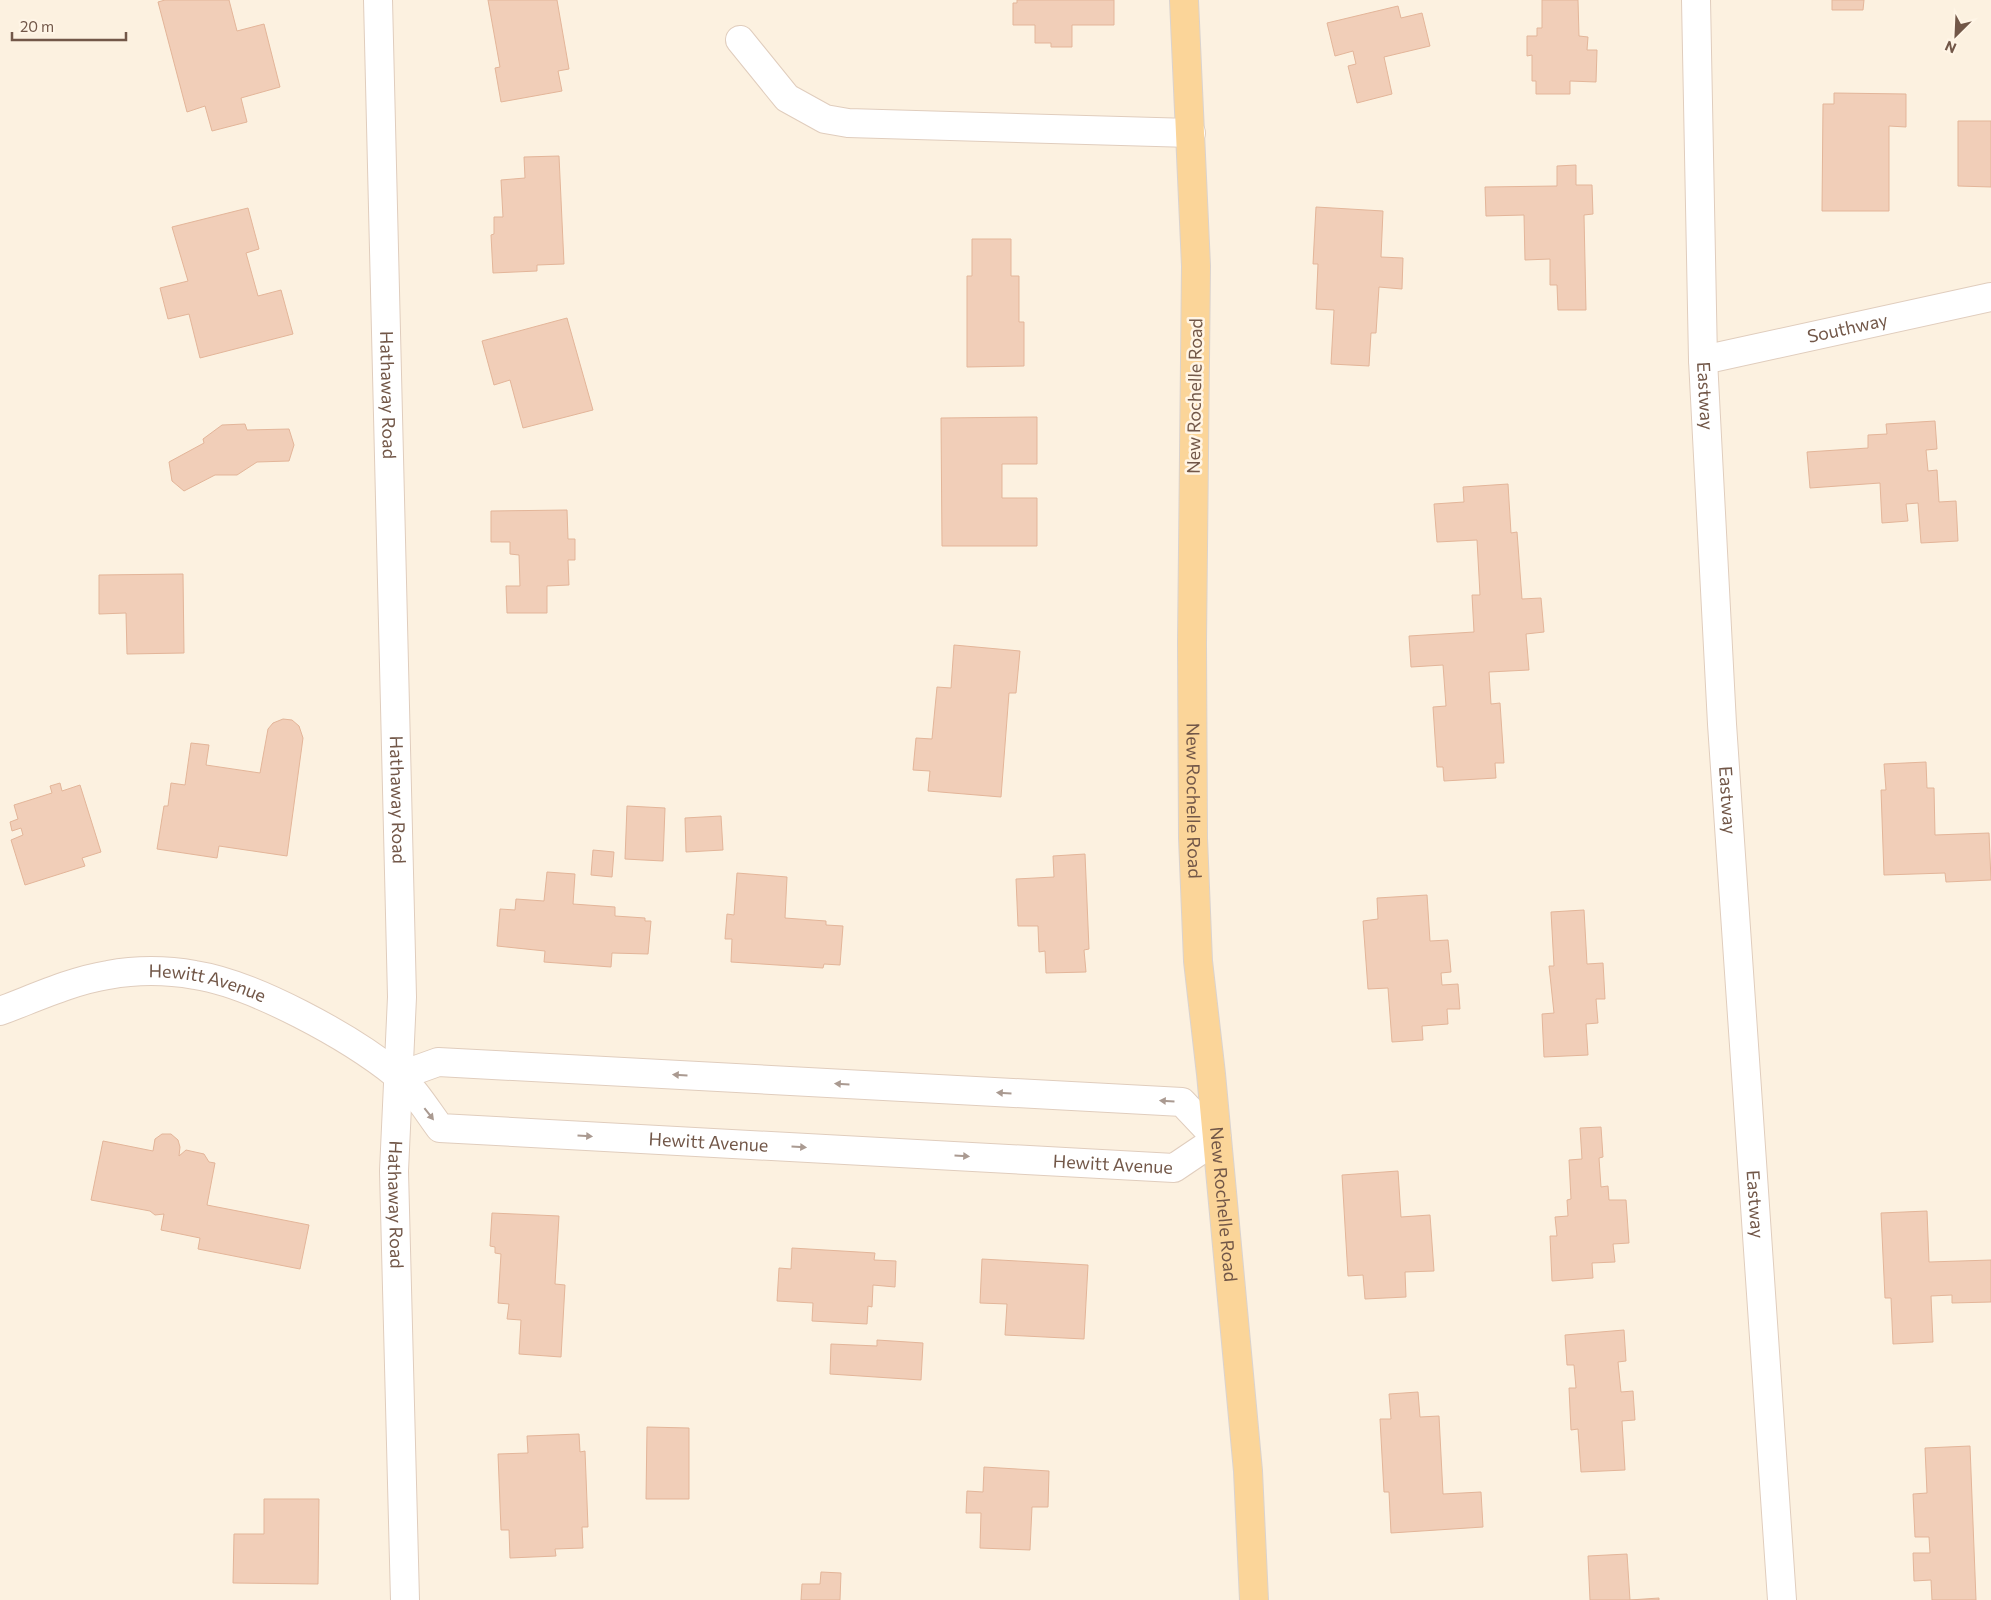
<svg xmlns="http://www.w3.org/2000/svg" width="1991" height="1600" font-family="Commissioner,sans-serif">
	<style>
		.building { fill: #f1ceb8; stroke: #e3b599 }
		.lines { fill: none; stroke-linecap: round; stroke-linejoin: round }
		.minor-casing { stroke: #e0cdbd; stroke-width: 30 }
		.major-casing { stroke: #dad3cf; stroke-width: 30 }
		.minor { stroke: #fff; stroke-width: 28 }
		.major { stroke: #fbd599; stroke-width: 28 }
		.oneway { fill: #aa9a91 }
		.labels { text-anchor: middle; stroke-width: 5; stroke-linejoin: round; paint-order: stroke }
		.street-label { font-size: 18px; fill: #725748; stroke: #fff5e6 }
	</style>
	<rect width="100%" height="100%" fill="#fcf1e0"/>
	<!-- building -->
	<g class="building">
		<polygon points="165,0 229,0 237,31 264,24 280,87 241,98 247,122 212,131 205,106 187,112 158,2"/>
		<polygon points="488,0 557,0 569,69 558,71 562,91 501,102 495,68 500,67"/>
		<polygon points="1017,0 1114,0 1114,25 1072,25 1072,47 1051,47 1051,43 1035,43 1035,25 1013,25 1013,3 1017,3"/>
		<polygon points="1542,0 1578,0 1579,36 1588,37 1587,50 1597,50 1596,82 1570,81 1570,94 1536,94 1536,81 1532,81 1532,55 1527,56 1527,36 1537,36 1537,28 1542,28"/>
		<polygon points="1832,0 1864,0 1863,10 1832,10"/>
		<polygon points="1398,6 1401,18 1422,13 1430,46 1384,57 1392,94 1357,103 1348,66 1356,64 1353,51 1335,56 1327,23"/>
		<polygon points="1834,93 1906,94 1906,127 1889,126 1889,211 1822,211 1823,104 1834,104"/>
		<polygon points="1958,121 1991,121 1991,187 1958,186"/>
		<polygon points="559,156 564,264 537,265 537,271 493,273 491,235 494,234 494,217 503,217 501,180 525,178 524,157"/>
		<polygon points="1576,165 1576,185 1592,185 1593,214 1584,215 1586,310 1558,310 1557,285 1550,285 1550,259 1525,260 1524,215 1486,216 1485,187 1557,186 1557,166"/>
		<polygon points="1316,207 1383,211 1381,257 1403,258 1402,289 1379,287 1376,333 1371,333 1369,366 1331,364 1334,310 1316,309 1318,264 1313,264"/>
		<polygon points="248,208 259,249 246,253 258,296 281,290 293,334 200,358 189,314 168,319 160,288 188,281 172,227"/>
		<polygon points="972,239 1011,239 1011,276 1019,276 1019,322 1024,322 1024,366 967,367 967,276 972,276"/>
		<polygon points="567,318 593,410 523,428 510,380 494,385 482,341"/>
		<polygon points="1037,417 1037,464 1002,464 1002,498 1037,498 1037,546 942,546 941,418"/>
		<polygon points="1935,421 1937,449 1926,450 1928,471 1937,470 1939,502 1956,501 1958,541 1921,543 1918,503 1906,504 1908,521 1882,523 1880,483 1810,488 1807,452 1868,448 1868,435 1887,434 1886,424"/>
		<polygon points="245,424 247,430 289,429 294,445 289,461 257,462 237,475 215,475 184,491 172,481 169,462 204,443 203,439 222,425"/>
		<polygon points="1508,484 1511,533 1517,532 1522,599 1541,598 1544,632 1526,634 1529,670 1489,672 1491,704 1500,703 1504,763 1495,763 1496,778 1444,781 1443,767 1437,767 1433,707 1446,706 1443,665 1411,667 1409,636 1474,632 1472,595 1480,595 1477,540 1437,542 1434,504 1464,502 1463,487"/>
		<polygon points="567,510 568,539 575,539 575,560 568,560 569,585 547,586 547,613 507,613 506,586 520,586 519,555 510,554 510,542 491,542 491,511"/>
		<polygon points="183,574 184,653 127,654 126,613 99,614 99,575"/>
		<polygon points="954,645 1020,651 1016,693 1009,693 1001,797 928,791 930,771 913,770 916,738 932,739 937,687 951,688"/>
		<polygon points="283,719 292,720 299,726 303,738 287,856 219,846 217,858 157,849 164,806 168,806 171,783 185,785 191,743 209,745 206,765 260,773 268,729 273,723"/>
		<polygon points="1926,762 1927,788 1934,788 1935,835 1989,833 1991,880 1946,882 1945,873 1884,875 1881,790 1886,790 1884,764"/>
		<polygon points="60,783 62,791 80,785 101,852 82,858 85,866 25,885 11,840 23,835 21,828 12,831 10,822 18,819 14,805 52,793 50,786"/>
		<polygon points="627,806 665,808 663,861 625,859"/>
		<polygon points="721,816 723,850 686,852 685,818"/>
		<polygon points="593,850 614,852 612,877 591,875"/>
		<polygon points="1085,854 1089,949 1084,950 1086,972 1046,973 1045,951 1039,952 1038,926 1018,926 1016,879 1054,877 1053,856"/>
		<polygon points="547,872 575,874 573,904 615,907 615,916 645,918 645,921 651,921 648,954 612,953 611,967 544,962 545,951 497,946 500,909 515,910 516,899 544,901"/>
		<polygon points="737,873 787,877 785,918 826,921 826,925 843,926 840,965 824,964 823,968 731,962 732,939 725,939 727,914 734,915"/>
		<polygon points="1427,895 1430,941 1448,940 1451,972 1441,973 1442,985 1458,984 1460,1009 1447,1009 1448,1024 1422,1026 1423,1040 1392,1042 1388,988 1368,989 1363,921 1378,919 1377,898"/>
		<polygon points="1584,910 1587,964 1603,963 1605,999 1596,999 1598,1023 1586,1024 1588,1055 1544,1057 1542,1014 1554,1013 1549,966 1554,966 1551,912"/>
		<polygon points="1601,1127 1603,1157 1599,1158 1601,1187 1608,1186 1609,1200 1626,1200 1629,1243 1613,1244 1615,1262 1592,1263 1593,1278 1552,1281 1550,1236 1557,1236 1555,1217 1568,1216 1567,1200 1571,1199 1569,1160 1582,1159 1580,1128"/>
		<polygon points="162,1134 171,1134 178,1140 180,1147 179,1156 186,1150 204,1154 209,1162 215,1163 207,1205 309,1225 300,1269 198,1249 200,1238 161,1230 164,1214 155,1215 150,1211 91,1200 103,1141 153,1151 155,1139"/>
		<polygon points="1398,1171 1401,1217 1430,1215 1434,1271 1405,1272 1406,1297 1365,1299 1363,1275 1348,1276 1342,1175"/>
		<polygon points="1927,1211 1929,1262 1991,1260 1991,1302 1952,1303 1952,1295 1931,1296 1933,1342 1893,1344 1891,1298 1885,1298 1881,1213"/>
		<polygon points="492,1213 559,1216 555,1284 565,1285 561,1357 519,1354 521,1320 507,1319 509,1304 498,1303 501,1254 495,1253 495,1247 490,1246"/>
		<polygon points="792,1248 875,1253 874,1260 896,1261 895,1287 873,1285 872,1307 868,1306 867,1324 812,1321 813,1303 777,1301 779,1268 791,1269"/>
		<polygon points="982,1259 1088,1265 1084,1339 1005,1335 1007,1304 980,1303"/>
		<polygon points="1624,1330 1626,1361 1618,1362 1621,1392 1633,1391 1635,1420 1622,1421 1625,1470 1581,1472 1578,1429 1571,1430 1569,1388 1576,1388 1574,1365 1567,1365 1565,1335"/>
		<polygon points="877,1340 923,1343 921,1380 830,1374 831,1344 877,1346"/>
		<polygon points="1418,1392 1420,1417 1439,1416 1443,1494 1481,1492 1483,1527 1391,1533 1389,1492 1384,1492 1380,1419 1391,1419 1389,1394"/>
		<polygon points="647,1427 689,1428 689,1499 646,1499"/>
		<polygon points="579,1434 580,1452 585,1451 588,1527 582,1527 583,1548 555,1549 556,1556 510,1558 509,1530 501,1530 498,1454 528,1453 527,1436"/>
		<polygon points="1970,1446 1976,1600 1932,1600 1931,1580 1914,1581 1913,1553 1930,1553 1929,1537 1915,1537 1913,1494 1927,1493 1925,1448"/>
		<polygon points="984,1467 1049,1471 1048,1507 1032,1507 1030,1550 980,1548 981,1513 966,1513 967,1491 983,1492"/>
		<polygon points="264,1499 319,1499 318,1584 233,1583 234,1534 264,1534"/>
		<polygon points="1627,1554 1630,1600 1659,1598 1659,1600 1590,1600 1588,1556"/>
		<polygon points="821,1572 841,1573 840,1600 801,1600 802,1584 820,1584"/>
	</g>
	<g class="lines">
		<defs>
			<g id="minor">
				<path id="s1" d="M378 0 402 997 394 1171 405 1600"/>
				<path id="s2" d="M1696 0 1703 360 1722 724 1782 1600"/>
				<polyline points="740,40 787,98 825,119 848,123 1191,133"/>
				<path id="s3" d="M1703 360 1991 297"/>
				<path id="s4" d="M0 1011C35 998 71 981 108 975 135 970 167 970 195 975 254 984 350 1037 397 1075 413 1087 428 1112 440 1128L1174 1168 1217 1139 1182 1102 438 1062 399 1076"/>
			</g>
			<g id="major">
				<path id="s5" d="M1184 0 1196 266 1192 643 1193 838 1198 961 1211 1074 1248 1471 1254 1600"/>
			</g>
		</defs>
		<!-- minor casing -->
		<use href="#minor" class="minor-casing"/>
		<!-- major casing -->
		<use href="#major" class="major-casing"/>
		<!-- minor -->
		<use href="#minor" class="minor"/>
		<!-- major -->
		<use href="#major" class="major"/>
	</g>
	<!-- one-way arrows -->
	<defs><path id="oneway-solid" d="M-6-.8H1V-3.2L6.5 0L1 3.2V.8H-6Z" transform="scale(1.25)"/></defs>
	<g class="oneway">
		<use href="#oneway-solid" transform="translate(680 1075) rotate(-177)"/>
		<use href="#oneway-solid" transform="translate(842 1084) rotate(-177)"/>
		<use href="#oneway-solid" transform="translate(1004 1093) rotate(-177)"/>
		<use href="#oneway-solid" transform="translate(1167 1101) rotate(-177)"/>
		<use href="#oneway-solid" transform="translate(429 1114) rotate(52)"/>
		<use href="#oneway-solid" transform="translate(585 1136) rotate(3)"/>
		<use href="#oneway-solid" transform="translate(799 1147) rotate(3)"/>
		<use href="#oneway-solid" transform="translate(962 1156) rotate(3)"/>
	</g>
	<g class="labels">
		<!-- street labels -->
		<g class="street-label">
			<text dy="6" stroke="none"><textPath href="#s3" startOffset="148">Southway</textPath></text>
			<text dy="6" stroke="none"><textPath href="#s1" startOffset="395">Hathaway Road</textPath></text>
			<text transform="translate(1195 396) rotate(-89)" y="6">New Rochelle Road</text>
			<text dy="6" stroke="none"><textPath href="#s2" startOffset="396">Eastway</textPath></text>
			<text dy="6" stroke="none"><textPath href="#s1" startOffset="800">Hathaway Road</textPath></text>
			<text dy="6" stroke="none"><textPath href="#s5" startOffset="801">New Rochelle Road</textPath></text>
			<text dy="6" stroke="none"><textPath href="#s2" startOffset="801">Eastway</textPath></text>
			<text dy="6" stroke="none"><textPath href="#s4" startOffset="215">Hewitt Avenue</textPath></text>
			<text dy="6" stroke="none"><textPath href="#s4" startOffset="766">Hewitt Avenue</textPath></text>
			<text dy="6" stroke="none"><textPath href="#s4" startOffset="1171">Hewitt Avenue</textPath></text>
			<text dy="6" stroke="none"><textPath href="#s1" startOffset="1205">Hathaway Road</textPath></text>
			<text dy="6" stroke="none"><textPath href="#s5" startOffset="1206">New Rochelle Road</textPath></text>
			<text dy="6" stroke="none"><textPath href="#s2" startOffset="1206">Eastway</textPath></text>
		</g>
	</g>
	<!-- north arrow -->
	<g transform="translate(1956 35) rotate(204)" stroke="#fff5e6" stroke-width="4" paint-order="stroke">
	<path d="M0-4L9 19L0 12L-9 19Z" fill="#725748"/>
	<text y="-8" font-size="14" font-weight="bold" text-anchor="middle" fill="#725748">N</text>
	</g>
	<!-- scale -->
	<path d="M12 32v8h114v-8" fill="none" stroke="#725748" stroke-width="2.5"/>
	<text x="20" y="32" font-size="15" fill="#725748" stroke="#fff5e6" stroke-width="4" paint-order="stroke">20 m</text>
</svg>
